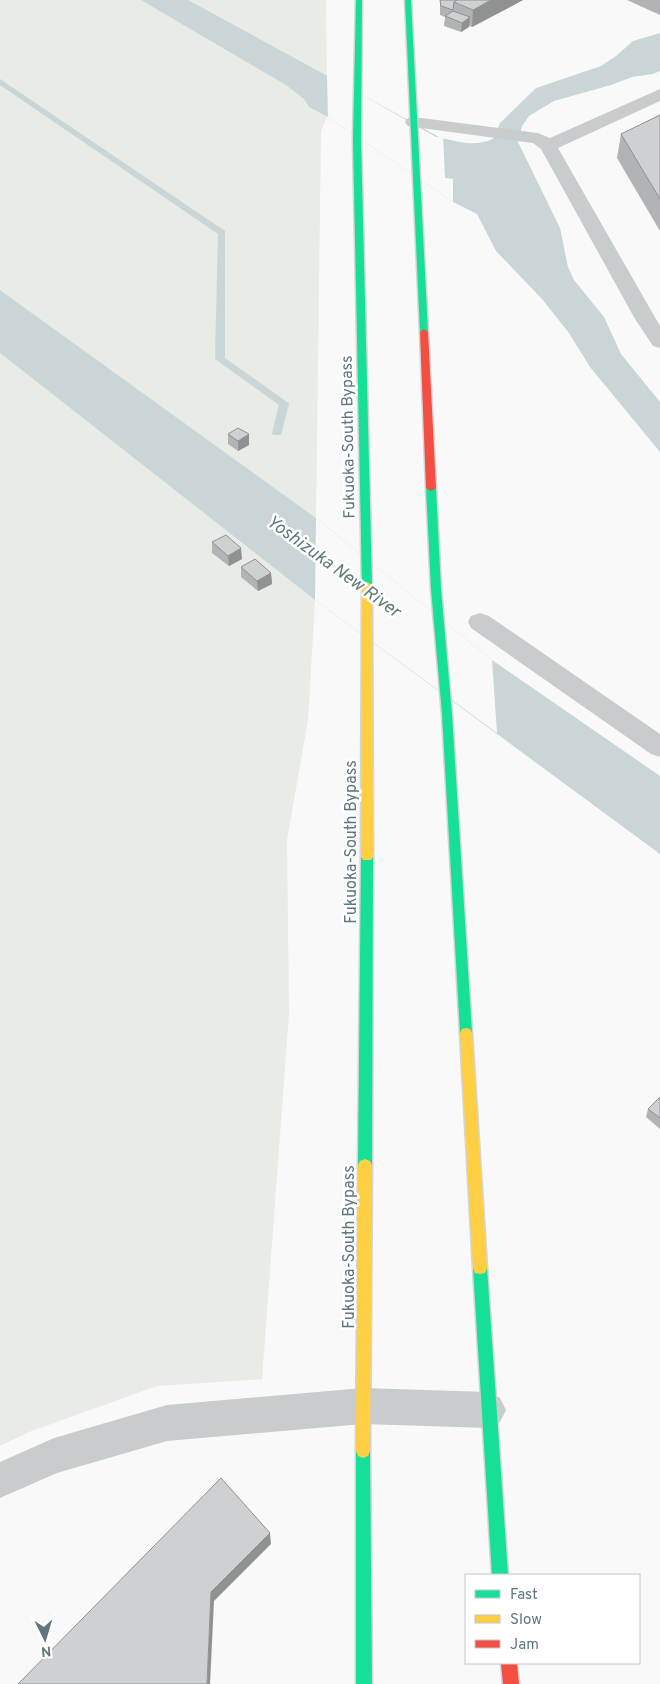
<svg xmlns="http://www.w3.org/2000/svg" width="660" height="1684" font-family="Overpass,sans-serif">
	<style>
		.green { fill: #e8ebe6 }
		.water { fill: #cad5d7 }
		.pier { fill: #f9f9f9 }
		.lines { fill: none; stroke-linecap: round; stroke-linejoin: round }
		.stream { fill: #cad5d7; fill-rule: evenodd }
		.fast-casing { stroke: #d4d5d5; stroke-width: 3 }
		.slow-casing { stroke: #d4d5d5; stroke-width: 3 }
		.jam-casing { stroke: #d4d5d5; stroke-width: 3 }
		.street { fill: #c9cccd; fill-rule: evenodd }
		.fast { fill: #16e098; fill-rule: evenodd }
		.slow { fill: #ffcf43; fill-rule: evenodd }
		.jam { fill: #f24e42; fill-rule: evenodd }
		.wall { fill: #b1b3b4 }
		.shaded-wall { fill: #909292 }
		.building { fill: #ced0d1; stroke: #909292 }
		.labels { text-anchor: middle; stroke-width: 5; stroke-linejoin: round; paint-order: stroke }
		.street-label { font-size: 16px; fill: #60767d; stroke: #fff }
		.water-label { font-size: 18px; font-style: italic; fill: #607a7c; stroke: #fff }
	</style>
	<rect width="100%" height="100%" fill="#f9f9f9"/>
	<!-- green -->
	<g class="green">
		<polygon points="0,0 326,0 327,117 321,131 316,518 0,290"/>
		<polygon points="0,353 315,600 308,720 287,840 289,1013 262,1379 157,1386 29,1432 0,1446"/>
	</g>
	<!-- water -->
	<g class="water">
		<path d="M141 0H188L441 138C461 142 474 147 493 139L500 123 536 88 601 66 616 56 633 41 660 33V71L653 74 632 77 611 85 554 101 529 116 522 126 518 142 560 228 568 267 574 280 604 317 621 354 660 402V452L590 367 569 333 542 299 496 251 477 214 453 202 328 117 309 107 304 99 286 85Z"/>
		<polygon points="0,290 316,518 492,660 660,776 660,854 315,600 0,353"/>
	</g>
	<!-- pier -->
	<g class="pier">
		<polygon points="327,75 436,137 443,136 445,178 453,179 453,202 328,117"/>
		<polygon points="316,518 492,660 497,733 315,600"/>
	</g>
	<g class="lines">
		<!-- stream -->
		<polygon class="stream" points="0,79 225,231 225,358 287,402 289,404 281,435 273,435 272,433 279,405 215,359 218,234 0,85"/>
		<defs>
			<g id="fast">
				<polygon points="356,0 362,0 361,140 372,585 367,588 362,585 353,140"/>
				<polygon points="405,0 411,0 428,332 424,335 420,332"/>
				<polygon points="431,485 436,488 441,589 452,714 472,1033 470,1037 466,1038 462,1037 460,1033 442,714 431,589 426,488"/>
				<polygon points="367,853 371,854 373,857 372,1165 370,1169 365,1171 360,1169 358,1165 361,857 363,854"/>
				<polygon points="480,1262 485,1263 487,1268 508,1575 492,1575 473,1268 475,1263"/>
				<polygon points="363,1444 368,1446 370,1451 372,1684 356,1684 356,1451 358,1446"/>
			</g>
			<g id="slow">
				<polygon points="367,582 372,585 373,857 371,860 363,860 361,857 362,585"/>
				<polygon points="466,1028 470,1029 472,1033 487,1268 485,1273 480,1274 475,1273 473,1268 460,1033 462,1029"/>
				<polygon points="365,1159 370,1161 372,1165 370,1451 368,1456 363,1458 358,1456 356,1451 358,1165 360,1161"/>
			</g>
			<g id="jam">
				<polygon points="424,329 428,332 436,488 431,491 426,488 420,332"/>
				<polygon points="501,1663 517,1663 519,1684 503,1684"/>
			</g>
		</defs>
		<!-- fast casing -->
		<use href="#fast" class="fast-casing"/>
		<!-- slow casing -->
		<use href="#slow" class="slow-casing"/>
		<!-- jam casing -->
		<use href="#jam" class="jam-casing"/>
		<!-- street -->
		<g class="street">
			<polygon points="660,89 660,101 558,148 660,326 660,348 653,346 635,319 541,149 533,143 414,127 408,126 405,122 408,118 414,117 538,133 550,138"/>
			<polygon points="480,613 489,616 660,734 660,757 651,754 471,628 468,622 471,616"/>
			<polygon points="363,1388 488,1392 500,1398 506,1410 500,1422 488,1428 363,1424 167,1441 57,1473 0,1498 0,1462 54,1438 167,1405"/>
		</g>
		<!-- fast -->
		<use href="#fast" class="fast"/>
		<!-- slow -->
		<use href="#slow" class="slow"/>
		<!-- jam -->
		<use href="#jam" class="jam"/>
	</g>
	<!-- wall -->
	<g class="wall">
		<polygon points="440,0 523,0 472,27 469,26 469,27 461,32 444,26 445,17 440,15"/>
		<polygon points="627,0 660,0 660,15"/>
		<polygon points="660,115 660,231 617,158 621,134"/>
		<polygon points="228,434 249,445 238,451 228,444"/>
		<polygon points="212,542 242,559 229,566 212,553"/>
		<polygon points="241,567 271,573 272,584 258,591 241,577"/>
		<polygon points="660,1097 660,1129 646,1117 648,1109"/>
	</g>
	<!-- shaded-wall -->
	<g class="shaded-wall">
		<polygon points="491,0 523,0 472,27 473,10"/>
		<polygon points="470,17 469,27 461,32 462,23"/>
		<polygon points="249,434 249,445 238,451 238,441"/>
		<polygon points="241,548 242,559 229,566 228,556"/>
		<polygon points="271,573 272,584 258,591 257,581"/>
		<polygon points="270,1533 271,1544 214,1601 210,1684 207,1684 211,1592"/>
	</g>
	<!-- building -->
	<g class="building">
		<polygon points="440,0 457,0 454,2 453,10 441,6"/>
		<polygon points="457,0 491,0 473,10 454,2"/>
		<polygon points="453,11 470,17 462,23 445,16"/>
		<polygon points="660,115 660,199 621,134"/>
		<polygon points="238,428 249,434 238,441 228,434"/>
		<polygon points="226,535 241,548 228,556 212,542"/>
		<polygon points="255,559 271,573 257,581 241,567"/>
		<polygon points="660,1097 660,1118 648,1109"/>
		<polygon points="221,1478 270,1533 211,1592 207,1684 18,1684"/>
	</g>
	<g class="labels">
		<!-- street labels -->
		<g class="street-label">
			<text transform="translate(347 437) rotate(-91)" y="6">Fukuoka-South Bypass</text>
			<text transform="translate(350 842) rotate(-90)" y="6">Fukuoka-South Bypass</text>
			<text transform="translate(348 1247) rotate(-90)" y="6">Fukuoka-South Bypass</text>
		</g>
		<!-- water labels -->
		<g class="water-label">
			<text transform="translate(334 566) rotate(36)" y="6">Yoshizuka New River</text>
		</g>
	</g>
	<!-- legend -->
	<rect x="465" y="1574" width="175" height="90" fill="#ffffff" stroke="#bfc8cb"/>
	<rect x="475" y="1590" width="25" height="8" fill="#16e098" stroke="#bfc8cb"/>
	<text x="510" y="1599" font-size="15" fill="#60767d">Fast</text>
	<rect x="475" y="1615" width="25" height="8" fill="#ffcf43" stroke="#bfc8cb"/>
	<text x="510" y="1624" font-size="15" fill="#60767d">Slow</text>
	<rect x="475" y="1640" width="25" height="8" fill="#f24e42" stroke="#bfc8cb"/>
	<text x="510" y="1649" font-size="15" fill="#60767d">Jam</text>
	<!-- north arrow -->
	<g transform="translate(45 1639) rotate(175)" stroke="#ffffff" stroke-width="4" paint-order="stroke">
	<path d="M0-4L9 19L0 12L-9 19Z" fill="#60767d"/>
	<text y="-8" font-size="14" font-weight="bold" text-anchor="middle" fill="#60767d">N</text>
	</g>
</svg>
